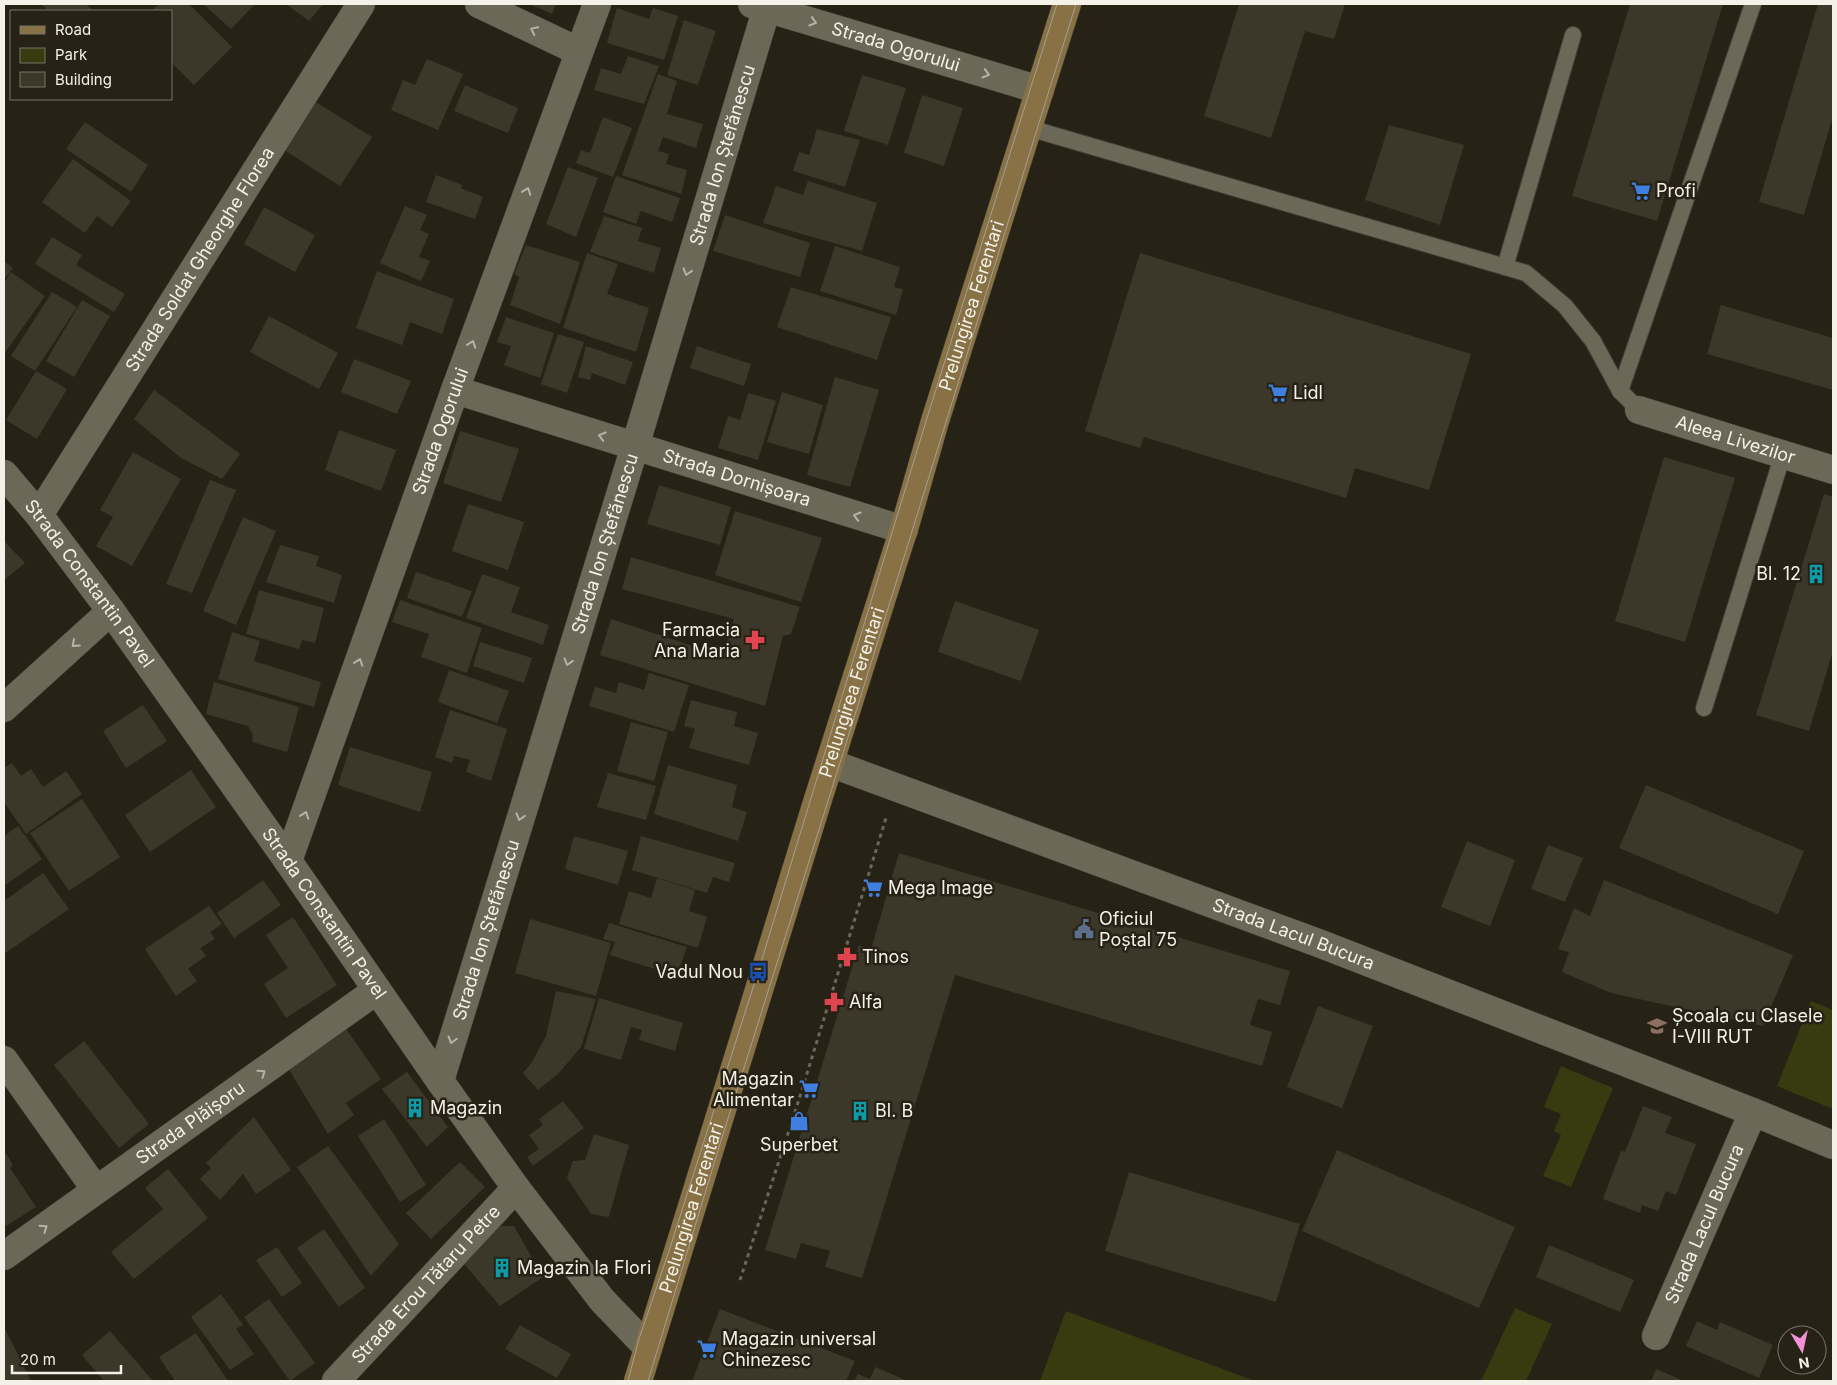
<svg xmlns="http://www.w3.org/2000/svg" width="1837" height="1385" font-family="Inter,sans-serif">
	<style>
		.green { fill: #373b0f }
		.building { fill: #3b382a }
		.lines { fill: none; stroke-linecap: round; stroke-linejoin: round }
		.service-casing { stroke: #413e35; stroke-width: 18 }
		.minor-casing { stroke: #413e35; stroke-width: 29 }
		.secondary-casing { stroke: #413e35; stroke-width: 29 }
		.path { stroke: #6a675b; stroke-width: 3; stroke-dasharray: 4 4; stroke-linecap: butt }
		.service { stroke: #6c6858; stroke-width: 16 }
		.minor { stroke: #6c6858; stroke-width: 28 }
		.secondary { stroke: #887145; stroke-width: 28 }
		.tram { stroke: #a3a096; stroke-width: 1 }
		.oneway { stroke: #b6b3a7 }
		.labels { text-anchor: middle; stroke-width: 5; stroke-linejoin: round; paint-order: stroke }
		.street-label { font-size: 18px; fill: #f3f1e8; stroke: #262215 }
		.poi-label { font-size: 18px; fill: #f3f1e8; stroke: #262215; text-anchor: start }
	</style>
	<rect width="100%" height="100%" fill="#262215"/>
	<!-- green -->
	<g class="green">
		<polygon points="1811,1001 1833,1010 1833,1109 1777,1086"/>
		<polygon points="1561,1066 1613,1088 1571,1187 1543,1176 1561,1135 1554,1131 1561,1114 1544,1107"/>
		<polygon points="1515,1308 1552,1324 1526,1381 1481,1381"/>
		<polygon points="1066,1311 1255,1381 1040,1381"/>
	</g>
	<!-- building -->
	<g class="building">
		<polygon points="41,4 86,4 93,11 49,11"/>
		<polygon points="159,4 189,4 232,47 194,85 171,62 171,11 151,11"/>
		<polygon points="203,4 255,4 231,29"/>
		<polygon points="286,4 323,4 309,21"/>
		<polygon points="529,4 556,4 552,14"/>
		<polygon points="1239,4 1345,4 1334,39 1305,31 1271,138 1204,116"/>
		<polygon points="1630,4 1723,4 1657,221 1572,196"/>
		<polygon points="1818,4 1833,4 1833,116 1804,215 1759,202"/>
		<polygon points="617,8 649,19 653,8 678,16 664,60 607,43"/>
		<polygon points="684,20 716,31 698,85 667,75"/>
		<polygon points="628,56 659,66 644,104 594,90 601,68 621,74"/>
		<polygon points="427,59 463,74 438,130 391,110 403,80 415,85"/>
		<polygon points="658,74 677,81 667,114 703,124 696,148 663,137 658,151 669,154 666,164 687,170 681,194 622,175"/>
		<polygon points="862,75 906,88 888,145 844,131"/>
		<polygon points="465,85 518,108 508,133 454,111"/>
		<polygon points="922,95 963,108 944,166 904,153"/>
		<polygon points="314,101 372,137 340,186 281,148"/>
		<polygon points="603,117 632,128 613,177 576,163 581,150 590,153"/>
		<polygon points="85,122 148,165 131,192 66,149"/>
		<polygon points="1389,125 1464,145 1440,225 1365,200"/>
		<polygon points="817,129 860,140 845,187 793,171 799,152 809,155"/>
		<polygon points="73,159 131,201 112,227 97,216 85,233 42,202"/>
		<polygon points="568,167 598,178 576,237 546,224"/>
		<polygon points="436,175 462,185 461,188 483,197 475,219 426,202"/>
		<polygon points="616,176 680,198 672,222 641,211 636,224 603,212"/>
		<polygon points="808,181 877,203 862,251 763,223 776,186 803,195"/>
		<polygon points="405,206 427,215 420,230 429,234 419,257 430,261 421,281 380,263"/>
		<polygon points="264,207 315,235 295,272 244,244"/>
		<polygon points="725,215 810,243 800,277 713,251"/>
		<polygon points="604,216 642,228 638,241 661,248 654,273 590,252"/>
		<polygon points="52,237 82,255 76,265 125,294 114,312 35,264"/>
		<polygon points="526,245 580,262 560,324 510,305 519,277 514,274"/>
		<polygon points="835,246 900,267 894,287 903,289 896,315 820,291"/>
		<polygon points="587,253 618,264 607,294 649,308 636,352 563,328"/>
		<polygon points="1140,253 1471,354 1429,490 1355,468 1346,498 1144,437 1140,448 1085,431"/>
		<polygon points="4,261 13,268 4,280"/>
		<polygon points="377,271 454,299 442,334 410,322 402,345 356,328"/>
		<polygon points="11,272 45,296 4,354 4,283"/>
		<polygon points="791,287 891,317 877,360 777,327"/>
		<polygon points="52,292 77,307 35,371 11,356"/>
		<polygon points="82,300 110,316 74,377 46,361"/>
		<polygon points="1721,305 1833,338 1833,390 1707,354"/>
		<polygon points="269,316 338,353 319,389 250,352"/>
		<polygon points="506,317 554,333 540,378 504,365 511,346 497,342"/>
		<polygon points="558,334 584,342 567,393 541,384"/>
		<polygon points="586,346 633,362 625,385 592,373 590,380 578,377"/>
		<polygon points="697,346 751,364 744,386 690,368"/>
		<polygon points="354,359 411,381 397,414 341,392"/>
		<polygon points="36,371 67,389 37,439 6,420"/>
		<polygon points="835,377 879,390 850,487 807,475"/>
		<polygon points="154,390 240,454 222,479 181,458 134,419"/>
		<polygon points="782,392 823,405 809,454 767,442"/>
		<polygon points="748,393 776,401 758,460 718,448 728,416 740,420"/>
		<polygon points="339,430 396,450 381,491 325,470"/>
		<polygon points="460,431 519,449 501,502 443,483"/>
		<polygon points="133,452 181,479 132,566 96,546 113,517 100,510"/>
		<polygon points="1664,457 1735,478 1685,642 1615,621"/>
		<polygon points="210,480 236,490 192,593 166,584"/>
		<polygon points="659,485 731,507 720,545 647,524"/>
		<polygon points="1824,494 1833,497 1833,651 1809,731 1756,715"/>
		<polygon points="468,504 524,522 508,570 452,551"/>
		<polygon points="735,511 822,538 801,602 715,575"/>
		<polygon points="243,517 276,531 236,625 203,611"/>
		<polygon points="4,541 25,563 4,580"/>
		<polygon points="280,545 319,556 316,566 342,575 334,603 266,582"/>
		<polygon points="631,557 800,607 791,634 783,636 765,706 600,655 611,619 723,656 734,619 622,589"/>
		<polygon points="416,572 472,591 462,617 407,598"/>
		<polygon points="482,574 520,587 511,612 549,625 543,645 466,618"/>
		<polygon points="259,590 324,608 315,643 302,640 299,649 246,634"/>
		<polygon points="400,600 482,628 467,673 421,657 429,634 392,622"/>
		<polygon points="955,601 1039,630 1021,681 938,652"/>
		<polygon points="232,632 260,641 254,661 321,682 314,707 218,679"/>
		<polygon points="480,642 532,658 524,683 473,666"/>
		<polygon points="449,670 509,691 497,723 438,702"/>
		<polygon points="649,673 689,685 674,732 589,706 595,687 616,693 619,682 644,690"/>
		<polygon points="214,682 299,707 287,752 252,742 253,735 248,726 206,714"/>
		<polygon points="691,700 737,712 734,726 758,733 749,765 689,748 695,729 684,726"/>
		<polygon points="143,705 167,741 126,768 103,731"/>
		<polygon points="450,710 507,729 491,781 466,772 470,760 454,756 452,763 435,757"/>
		<polygon points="631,722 668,732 654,781 617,771"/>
		<polygon points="350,747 432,772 420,812 338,785"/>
		<polygon points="12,763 21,776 31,769 43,787 66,771 82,794 26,834 4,802 4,768"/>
		<polygon points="668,765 737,785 732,807 747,812 738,841 654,814"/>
		<polygon points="191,770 216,807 150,852 125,815"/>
		<polygon points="608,773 656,786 646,820 597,807"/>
		<polygon points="1646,785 1804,851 1778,914 1619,848"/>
		<polygon points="82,799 120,857 69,891 30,833"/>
		<polygon points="18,826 42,859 4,886 4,836"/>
		<polygon points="574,836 628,851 618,885 565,869"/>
		<polygon points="641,836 735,863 729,882 713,877 707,893 632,870"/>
		<polygon points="1467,841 1515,860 1490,926 1441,907"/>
		<polygon points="1548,845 1583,858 1565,902 1531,889"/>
		<polygon points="899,853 1290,971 1280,1005 1258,999 1250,1025 1272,1032 1262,1066 955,975 862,1278 825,1267 830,1251 801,1243 796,1259 765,1250 859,945 871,949"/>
		<polygon points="43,873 69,909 4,954 4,901"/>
		<polygon points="657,878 695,890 689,911 707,917 698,948 619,924 629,891 651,898"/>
		<polygon points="263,880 281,905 234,938 217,913"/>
		<polygon points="1604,880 1793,955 1763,1026 1611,993 1562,972 1569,952 1558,949 1574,908 1590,916"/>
		<polygon points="209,906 222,924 210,932 215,939 200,948 206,956 188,969 197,981 176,996 145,949"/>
		<polygon points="293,917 337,985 286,1018 264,984 288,968 266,935"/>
		<polygon points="530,919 611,943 596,996 515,973"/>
		<polygon points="609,923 687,947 677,976 610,955 615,942 603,939"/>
		<polygon points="556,991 596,999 581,1047 559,1073 538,1090 523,1073 532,1062 546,1036"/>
		<polygon points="599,998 683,1023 675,1051 639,1040 642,1030 631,1027 621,1060 584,1049"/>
		<polygon points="1318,1006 1373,1026 1342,1108 1287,1087"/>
		<polygon points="344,1026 381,1079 346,1103 354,1115 328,1134 288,1068"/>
		<polygon points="84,1041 149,1124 119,1148 54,1065"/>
		<polygon points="407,1072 448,1127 427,1147 382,1089"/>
		<polygon points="563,1101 584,1128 533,1166 527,1157 539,1149 529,1135 543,1125 539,1119"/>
		<polygon points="1643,1106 1672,1117 1665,1133 1696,1144 1676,1195 1666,1191 1658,1211 1642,1205 1640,1213 1603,1199 1621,1151 1625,1152"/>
		<polygon points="254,1117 291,1170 256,1194 243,1174 220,1200 200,1179 211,1168 206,1163"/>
		<polygon points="384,1119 426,1185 400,1202 358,1136"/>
		<polygon points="594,1134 629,1145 609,1217 591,1214 567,1178 573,1161 585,1160"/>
		<polygon points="328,1146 399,1244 371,1276 297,1167"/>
		<polygon points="4,1150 13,1165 10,1168 36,1207 6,1226 4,1222"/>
		<polygon points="1337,1150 1515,1227 1479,1308 1302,1231"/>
		<polygon points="460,1162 485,1187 431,1239 406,1213"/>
		<polygon points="168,1169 208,1218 134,1279 111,1252 163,1209 145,1188"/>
		<polygon points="1129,1172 1300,1224 1276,1302 1105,1251"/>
		<polygon points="491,1226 514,1226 543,1277 500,1306 459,1258"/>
		<polygon points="324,1229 365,1288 339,1307 297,1248"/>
		<polygon points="1549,1245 1634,1280 1620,1312 1536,1277"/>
		<polygon points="277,1247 302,1283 282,1297 256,1260"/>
		<polygon points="221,1294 243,1325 236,1329 254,1354 230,1370 191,1317"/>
		<polygon points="269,1299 315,1363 290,1381 244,1317"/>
		<polygon points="720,1309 855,1361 846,1381 692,1381"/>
		<polygon points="1697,1321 1717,1330 1720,1322 1773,1345 1759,1378 1686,1346"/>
		<polygon points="520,1325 571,1354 557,1378 505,1349"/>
		<polygon points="4,1327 31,1381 4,1381"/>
		<polygon points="110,1331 153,1381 104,1381 82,1355"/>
		<polygon points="196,1333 228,1381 175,1381 159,1357"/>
		<polygon points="875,1367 908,1381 854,1381 858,1374 870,1379"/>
		<polygon points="1656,1369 1684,1381 1651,1381"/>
	</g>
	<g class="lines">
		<defs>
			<g id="service">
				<polyline points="1029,128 1526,273 1565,306 1593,341 1620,391 1639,410"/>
				<polyline points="1505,267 1573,35"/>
				<polyline points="1620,391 1753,4"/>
				<polyline points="1704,708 1783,454"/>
			</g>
			<g id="minor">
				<polyline points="479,4 578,51"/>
				<path id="s1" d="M752 4 1040 90"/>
				<path id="s2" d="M455 390 904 530"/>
				<path id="s3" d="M1639 410 1833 470"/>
				<path id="s4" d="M4 474 39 515 111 611 288 861 440 1081 516 1188 602 1300 648 1348"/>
				<path id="s5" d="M39 515 361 4"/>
				<polyline points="4,708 111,611"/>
				<path id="s6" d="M830 763 1321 944 1753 1112 1833 1145"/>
				<path id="s7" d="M288 861 455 390 597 4"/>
				<polyline points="4,1060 96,1190"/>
				<path id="s8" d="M440 1081 643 420 768 4"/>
				<path id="s9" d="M4 1256 377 990"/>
				<path id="s10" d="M1656 1336 1753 1112"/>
				<path id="s11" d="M336 1381 516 1188"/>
			</g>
			<g id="secondary">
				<path id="s12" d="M638 1381 819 796 907 519 935 421 1067 4"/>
			</g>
		</defs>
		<!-- service casing -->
		<use href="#service" class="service-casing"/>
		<!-- minor casing -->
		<use href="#minor" class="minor-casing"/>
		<!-- secondary casing -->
		<use href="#secondary" class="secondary-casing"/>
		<!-- path -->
		<polyline class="path" points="740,1280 796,1109 886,818"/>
		<!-- service -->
		<use href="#service" class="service"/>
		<!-- minor -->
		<use href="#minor" class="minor"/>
		<!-- secondary -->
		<use href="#secondary" class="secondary"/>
		<!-- tram -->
		<g class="tram">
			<polyline points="628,1381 639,1339 669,1251 758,972 927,418 1057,4"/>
			<polyline points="648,1381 720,1144 839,766 1076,4"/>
		</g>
	</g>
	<!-- one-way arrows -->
	<defs><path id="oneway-chevron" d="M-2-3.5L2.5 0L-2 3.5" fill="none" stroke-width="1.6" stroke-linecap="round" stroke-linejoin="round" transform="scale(1.25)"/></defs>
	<g class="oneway">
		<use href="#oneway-chevron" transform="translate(813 22) rotate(17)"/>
		<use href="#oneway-chevron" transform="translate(534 30) rotate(-154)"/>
		<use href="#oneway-chevron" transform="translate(986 74) rotate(17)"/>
		<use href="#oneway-chevron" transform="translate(527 191) rotate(-70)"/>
		<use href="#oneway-chevron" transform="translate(687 272) rotate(107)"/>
		<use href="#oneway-chevron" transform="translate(472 344) rotate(-70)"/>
		<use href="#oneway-chevron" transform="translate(602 436) rotate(-163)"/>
		<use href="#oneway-chevron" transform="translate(857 516) rotate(-164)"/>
		<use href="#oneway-chevron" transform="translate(75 644) rotate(138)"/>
		<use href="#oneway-chevron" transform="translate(359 662) rotate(-71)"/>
		<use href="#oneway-chevron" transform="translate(568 662) rotate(107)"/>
		<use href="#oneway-chevron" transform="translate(305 815) rotate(-71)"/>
		<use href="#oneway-chevron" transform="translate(520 817) rotate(107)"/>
		<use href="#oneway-chevron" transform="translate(452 1040) rotate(106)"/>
		<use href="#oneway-chevron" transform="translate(262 1073) rotate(-35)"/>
		<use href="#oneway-chevron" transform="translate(44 1228) rotate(-35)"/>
	</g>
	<!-- icons -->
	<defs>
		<symbol id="supermarket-bare" viewBox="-9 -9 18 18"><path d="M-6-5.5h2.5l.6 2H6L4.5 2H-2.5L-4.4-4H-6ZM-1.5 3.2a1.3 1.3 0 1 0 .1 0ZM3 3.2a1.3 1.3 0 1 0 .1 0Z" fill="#3f7fe0" stroke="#262215" stroke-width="2.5" paint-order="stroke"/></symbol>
		<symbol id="building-bare" viewBox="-9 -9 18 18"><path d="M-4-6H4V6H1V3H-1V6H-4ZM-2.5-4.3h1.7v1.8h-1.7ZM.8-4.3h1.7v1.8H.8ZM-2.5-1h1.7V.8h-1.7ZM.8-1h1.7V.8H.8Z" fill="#0f9aa8" stroke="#262215" stroke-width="2.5" paint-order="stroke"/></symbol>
		<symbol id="pharmacy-bare" viewBox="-9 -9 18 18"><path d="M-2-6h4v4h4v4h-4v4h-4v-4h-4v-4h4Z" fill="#e0444e" stroke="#262215" stroke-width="2.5" paint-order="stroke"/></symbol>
		<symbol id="civic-bare" viewBox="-9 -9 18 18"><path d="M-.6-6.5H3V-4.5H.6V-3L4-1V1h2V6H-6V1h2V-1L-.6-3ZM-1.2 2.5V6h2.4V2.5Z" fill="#5c6f8a" stroke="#262215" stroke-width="2.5" paint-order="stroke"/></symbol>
		<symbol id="bus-bare" viewBox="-9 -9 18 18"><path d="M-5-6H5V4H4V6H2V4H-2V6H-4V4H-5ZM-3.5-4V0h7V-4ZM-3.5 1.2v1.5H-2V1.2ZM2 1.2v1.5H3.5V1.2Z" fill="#1a4fb4" stroke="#262215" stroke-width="2.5" paint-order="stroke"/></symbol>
		<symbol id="school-bare" viewBox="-9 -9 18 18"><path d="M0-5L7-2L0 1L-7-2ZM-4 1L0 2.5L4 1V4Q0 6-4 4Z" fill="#8d6e63" stroke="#262215" stroke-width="2.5" paint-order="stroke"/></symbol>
		<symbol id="shop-bare" viewBox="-9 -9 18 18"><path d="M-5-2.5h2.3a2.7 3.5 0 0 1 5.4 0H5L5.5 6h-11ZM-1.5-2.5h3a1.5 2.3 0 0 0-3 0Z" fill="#3f7fe0" stroke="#262215" stroke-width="2.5" paint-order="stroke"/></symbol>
	</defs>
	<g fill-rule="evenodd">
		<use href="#supermarket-bare" x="1627" y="177" width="28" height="28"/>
		<use href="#supermarket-bare" x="1264" y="379" width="28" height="28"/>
		<use href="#building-bare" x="1802" y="560" width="28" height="28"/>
		<use href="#pharmacy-bare" x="741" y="626" width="28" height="28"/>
		<use href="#supermarket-bare" x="859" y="874" width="28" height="28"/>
		<use href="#civic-bare" x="1070" y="915" width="28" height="28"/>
		<use href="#pharmacy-bare" x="833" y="943" width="28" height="28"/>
		<use href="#bus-bare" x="744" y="958" width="28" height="28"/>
		<use href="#pharmacy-bare" x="820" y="988" width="28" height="28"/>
		<use href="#school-bare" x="1643" y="1012" width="28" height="28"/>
		<use href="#supermarket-bare" x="795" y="1075" width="28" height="28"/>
		<use href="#building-bare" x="401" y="1094" width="28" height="28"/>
		<use href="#building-bare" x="846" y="1097" width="28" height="28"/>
		<use href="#shop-bare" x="785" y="1107" width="28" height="28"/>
		<use href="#building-bare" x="488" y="1254" width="28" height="28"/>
		<use href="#supermarket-bare" x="693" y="1335" width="28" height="28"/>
	</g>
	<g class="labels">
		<!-- street labels -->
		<g class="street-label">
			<text dy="6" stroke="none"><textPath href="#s1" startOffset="150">Strada Ogorului</textPath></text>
			<text dy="6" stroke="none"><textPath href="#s8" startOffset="968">Strada Ion Ștefănescu</textPath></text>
			<text dy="6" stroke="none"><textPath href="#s5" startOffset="302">Strada Soldat Gheorghe Florea</textPath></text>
			<text dy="6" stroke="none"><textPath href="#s12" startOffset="1126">Prelungirea Ferentari</textPath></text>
			<text dy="6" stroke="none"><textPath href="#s7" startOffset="456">Strada Ogorului</textPath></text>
			<text dy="6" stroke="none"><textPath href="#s3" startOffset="101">Aleea Livezilor</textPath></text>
			<text dy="6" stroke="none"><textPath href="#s2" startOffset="295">Strada Dornișoara</textPath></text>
			<text dy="6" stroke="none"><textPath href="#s8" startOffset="562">Strada Ion Ștefănescu</textPath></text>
			<text dy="6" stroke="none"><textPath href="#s4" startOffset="139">Strada Constantin Pavel</textPath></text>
			<text dy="6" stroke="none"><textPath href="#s12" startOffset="721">Prelungirea Ferentari</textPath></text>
			<text dy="6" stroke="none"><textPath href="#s4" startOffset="544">Strada Constantin Pavel</textPath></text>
			<text dy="6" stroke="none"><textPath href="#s8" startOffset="158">Strada Ion Ștefănescu</textPath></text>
			<text dy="6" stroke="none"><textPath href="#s6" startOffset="494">Strada Lacul Bucura</textPath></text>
			<text dy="6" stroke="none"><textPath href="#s9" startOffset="229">Strada Plăișoru</textPath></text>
			<text dy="6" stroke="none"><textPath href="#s12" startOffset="181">Prelungirea Ferentari</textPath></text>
			<text dy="6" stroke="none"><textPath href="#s10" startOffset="122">Strada Lacul Bucura</textPath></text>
			<text dy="6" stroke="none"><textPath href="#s11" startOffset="132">Strada Erou Tătaru Petre</textPath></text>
		</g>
		<!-- poi labels -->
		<g class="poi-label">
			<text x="1656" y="197">Profi</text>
			<text x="1293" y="399">Lidl</text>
			<text x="1801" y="580" text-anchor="end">Bl. 12</text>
			<text x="740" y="636" text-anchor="end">Farmacia<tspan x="740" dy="21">Ana Maria</tspan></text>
			<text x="888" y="894">Mega Image</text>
			<text x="1099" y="925">Oficiul<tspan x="1099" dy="21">Poștal 75</tspan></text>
			<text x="862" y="963">Tinos</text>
			<text x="743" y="978" text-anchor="end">Vadul Nou</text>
			<text x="849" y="1008">Alfa</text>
			<text x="1672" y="1022">Școala cu Clasele<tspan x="1672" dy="21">I-VIII RUT</tspan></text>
			<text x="794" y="1085" text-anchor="end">Magazin<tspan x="794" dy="21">Alimentar</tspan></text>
			<text x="430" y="1114">Magazin</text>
			<text x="875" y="1117">Bl. B</text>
			<text x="799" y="1151" text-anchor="middle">Superbet</text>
			<text x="517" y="1274">Magazin la Flori</text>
			<text x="722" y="1345">Magazin universal<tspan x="722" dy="21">Chinezesc</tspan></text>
		</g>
	</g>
	<!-- border -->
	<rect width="1837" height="1385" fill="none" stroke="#f3f1e8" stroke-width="10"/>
	<!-- legend -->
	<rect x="10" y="10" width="162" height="90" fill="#262215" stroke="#787569"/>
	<rect x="20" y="26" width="25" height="8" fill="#887145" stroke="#787569"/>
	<text x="55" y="35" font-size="15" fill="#f3f1e8">Road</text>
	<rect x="20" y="48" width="25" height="15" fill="#373b0f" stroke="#787569"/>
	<text x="55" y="60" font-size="15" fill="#f3f1e8">Park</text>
	<rect x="20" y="72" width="25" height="15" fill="#3b382a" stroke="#787569"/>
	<text x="55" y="85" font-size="15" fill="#f3f1e8">Building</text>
	<!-- north arrow -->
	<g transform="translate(1802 1350) rotate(171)"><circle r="24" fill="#262215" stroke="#787569"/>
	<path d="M0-4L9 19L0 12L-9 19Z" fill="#f391d6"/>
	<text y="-8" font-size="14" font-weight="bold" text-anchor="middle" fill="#f3f1e8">N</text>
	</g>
	<!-- scale -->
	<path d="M12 1365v8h109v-8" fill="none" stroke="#f3f1e8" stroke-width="2.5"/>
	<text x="20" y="1365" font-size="15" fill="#f3f1e8" stroke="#262215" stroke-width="4" paint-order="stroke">20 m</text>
</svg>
